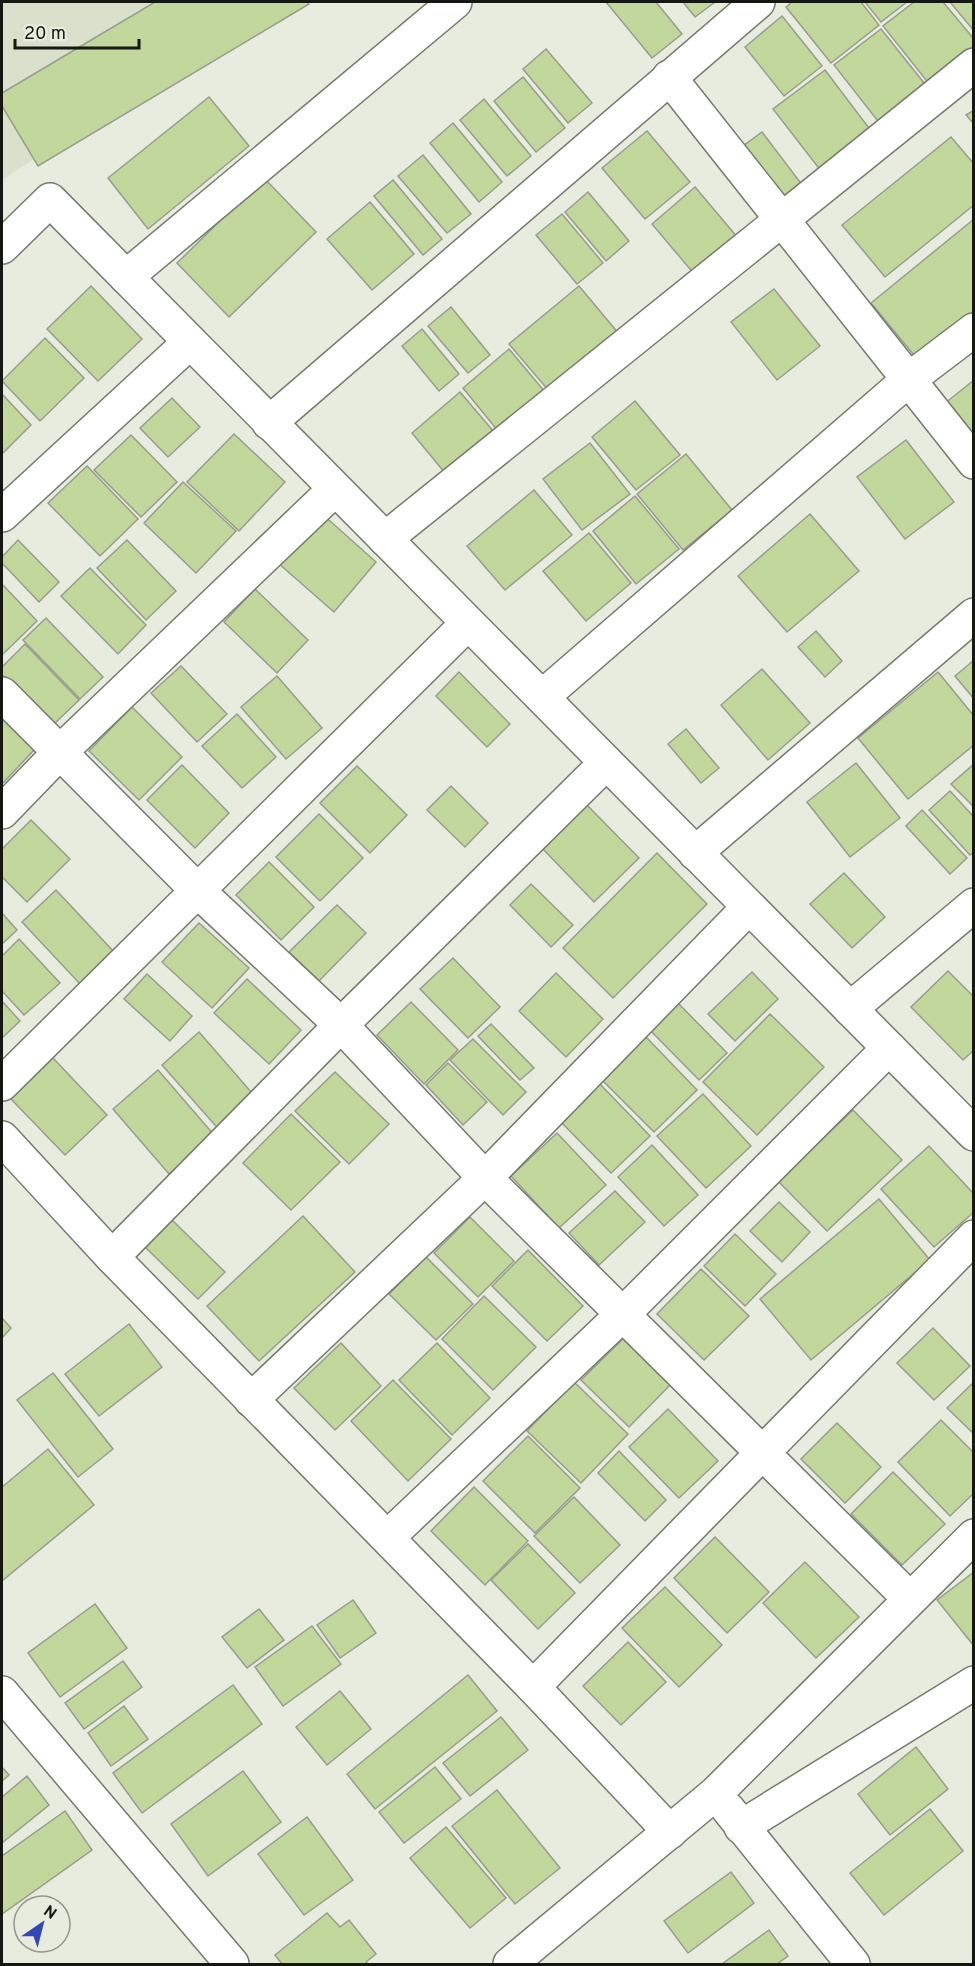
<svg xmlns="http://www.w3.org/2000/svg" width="975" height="1966" font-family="Overpass,sans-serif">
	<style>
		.built { fill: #d9e1cc }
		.building { fill: #c2d79b; stroke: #989d90; stroke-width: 1.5 }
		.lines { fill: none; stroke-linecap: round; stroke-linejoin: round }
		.street-casing { stroke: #767a6e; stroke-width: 36 }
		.street { stroke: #fff; stroke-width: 33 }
	</style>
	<rect width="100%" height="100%" fill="#e7ecde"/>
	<!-- built -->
	<polygon class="built" points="2,2 276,2 2,180"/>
	<!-- building -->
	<g class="building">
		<polygon points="155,2 307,2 309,4 38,166 2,106 2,93"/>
		<polygon points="606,2 656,2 682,34 652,58"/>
		<polygon points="683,2 715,2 695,17"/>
		<polygon points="792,2 861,2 879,25 831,63 786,7"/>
		<polygon points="865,2 907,2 881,22"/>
		<polygon points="914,2 943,2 974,39 974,50 930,85 883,26"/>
		<polygon points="950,2 974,2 974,31"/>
		<polygon points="782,16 822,66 784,96 745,47"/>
		<polygon points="881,29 928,88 881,125 834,65"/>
		<polygon points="546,49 592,103 568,123 523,69"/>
		<polygon points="825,70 872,132 821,171 773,109"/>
		<polygon points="523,77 565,128 536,152 494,101"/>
		<polygon points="209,97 249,146 148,229 108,178"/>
		<polygon points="484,99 531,156 507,176 460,120"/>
		<polygon points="974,110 974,124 966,115"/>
		<polygon points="453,123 502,182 479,202 430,143"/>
		<polygon points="647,131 690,182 645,219 602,168"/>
		<polygon points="762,132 803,186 780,202 739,149"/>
		<polygon points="951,137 974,164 974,205 885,277 842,225"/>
		<polygon points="423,155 471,214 447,233 398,176"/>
		<polygon points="264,178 316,232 229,317 177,263"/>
		<polygon points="393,180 442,239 423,255 374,196"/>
		<polygon points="695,187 738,238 695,275 652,224"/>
		<polygon points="588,192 629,241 606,261 565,212"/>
		<polygon points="370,202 414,254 372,290 327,239"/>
		<polygon points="562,214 603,263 577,284 536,235"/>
		<polygon points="974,219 974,314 918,360 871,303"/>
		<polygon points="91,286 142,339 98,381 47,329"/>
		<polygon points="579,286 619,334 549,391 509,344"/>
		<polygon points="774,289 820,346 777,380 731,322"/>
		<polygon points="451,307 490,355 468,373 428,326"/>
		<polygon points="422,329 459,374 439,391 402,346"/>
		<polygon points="45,338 84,378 40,421 2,381"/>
		<polygon points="509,349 545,392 498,431 463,388"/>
		<polygon points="974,380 974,439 944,404"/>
		<polygon points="460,392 494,432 445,473 412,433"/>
		<polygon points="2,394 31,425 2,454"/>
		<polygon points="172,398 200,427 168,457 140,428"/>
		<polygon points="635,401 680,455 636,490 592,437"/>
		<polygon points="234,434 285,482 239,531 187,482"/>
		<polygon points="131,435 177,482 141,517 94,470"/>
		<polygon points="906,440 954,502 905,539 857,477"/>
		<polygon points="590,443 630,494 582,530 543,479"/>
		<polygon points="686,454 732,510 683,550 637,494"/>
		<polygon points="87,466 138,519 100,556 48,503"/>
		<polygon points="183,482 236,531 196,573 144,523"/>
		<polygon points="534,490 572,535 505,590 467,546"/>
		<polygon points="635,496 679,549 636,584 593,531"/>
		<polygon points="321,513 376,562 334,612 278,563"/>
		<polygon points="810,514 859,571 787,632 738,576"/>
		<polygon points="589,533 631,583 586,621 543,571"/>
		<polygon points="18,540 59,582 39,602 2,563 2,557"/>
		<polygon points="127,540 176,591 146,620 97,568"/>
		<polygon points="90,568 146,625 118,654 61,596"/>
		<polygon points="2,584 37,621 2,655"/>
		<polygon points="255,589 308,640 277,673 224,622"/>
		<polygon points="46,618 103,677 80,699 23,640"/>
		<polygon points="816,631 842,661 825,677 798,647"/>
		<polygon points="25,644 79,700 52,726 2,675 2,667"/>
		<polygon points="974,660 974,699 955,676"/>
		<polygon points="181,666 227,714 197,742 151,693"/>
		<polygon points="762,669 810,723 768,760 721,705"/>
		<polygon points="459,672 510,724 487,747 436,696"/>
		<polygon points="938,672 974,716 974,745 908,799 858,738"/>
		<polygon points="277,676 322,728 286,759 241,707"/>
		<polygon points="132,707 182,757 139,800 89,751"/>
		<polygon points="237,714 276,757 242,788 202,746"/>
		<polygon points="2,719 34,750 2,784"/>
		<polygon points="686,729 719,768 701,783 668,744"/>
		<polygon points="856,763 900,818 850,857 807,802"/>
		<polygon points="974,764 974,807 951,784"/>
		<polygon points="182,765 229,813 195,848 147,800"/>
		<polygon points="357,766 407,815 370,853 320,803"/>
		<polygon points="451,786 488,823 465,847 427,810"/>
		<polygon points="950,791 974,817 974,852 970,855 929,810"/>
		<polygon points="586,804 639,858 594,902 541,847"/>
		<polygon points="922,810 967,858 950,874 906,826"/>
		<polygon points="319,814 363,858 320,901 276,857"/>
		<polygon points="31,820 70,859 27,902 2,877 2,849"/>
		<polygon points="657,853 707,904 613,998 563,948"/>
		<polygon points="269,862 314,907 281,940 236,895"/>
		<polygon points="844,873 885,917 852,948 810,904"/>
		<polygon points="531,884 573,925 551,947 510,905"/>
		<polygon points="56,890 115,953 81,985 22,922"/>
		<polygon points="337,905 366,933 319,981 289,952"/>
		<polygon points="2,913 17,930 2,944"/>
		<polygon points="199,923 249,968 212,1008 162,962"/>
		<polygon points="19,939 60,983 24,1015 2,991 2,956"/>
		<polygon points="453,958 500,1007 468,1038 420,989"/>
		<polygon points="948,971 974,997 974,1050 963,1060 911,1007"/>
		<polygon points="752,972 778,999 735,1041 708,1014"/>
		<polygon points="556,973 603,1019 566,1057 519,1011"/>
		<polygon points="147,974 192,1016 170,1041 124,999"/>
		<polygon points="247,979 301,1030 269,1064 214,1013"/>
		<polygon points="675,1000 727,1053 699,1080 647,1027"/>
		<polygon points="2,1001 20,1021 2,1038"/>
		<polygon points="411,1002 458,1050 424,1084 377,1035"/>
		<polygon points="770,1014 824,1067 757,1135 703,1082"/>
		<polygon points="491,1024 534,1068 520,1080 478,1036"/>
		<polygon points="199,1032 259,1101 222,1133 162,1065"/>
		<polygon points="646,1037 697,1090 654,1132 602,1080"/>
		<polygon points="473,1039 526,1092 503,1115 450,1060"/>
		<polygon points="53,1058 107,1115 65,1155 11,1099"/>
		<polygon points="448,1063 487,1102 463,1125 426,1085"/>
		<polygon points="158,1070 214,1135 169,1174 113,1109"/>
		<polygon points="335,1072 389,1124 349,1164 295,1111"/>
		<polygon points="599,1083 650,1136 611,1173 560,1121"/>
		<polygon points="703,1094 751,1146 706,1188 657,1136"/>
		<polygon points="853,1110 902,1160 827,1231 778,1181"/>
		<polygon points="291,1114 340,1162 291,1210 243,1163"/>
		<polygon points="557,1133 606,1185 559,1228 511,1176"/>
		<polygon points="652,1145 698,1195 664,1226 618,1177"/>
		<polygon points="929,1146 974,1194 974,1212 934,1247 881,1189"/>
		<polygon points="615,1191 645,1222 599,1265 569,1233"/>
		<polygon points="879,1199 930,1260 811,1360 760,1299"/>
		<polygon points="779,1202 810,1232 782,1262 750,1231"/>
		<polygon points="303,1216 355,1272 259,1361 207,1306"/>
		<polygon points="470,1217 514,1261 478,1297 434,1253"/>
		<polygon points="170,1218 225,1272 198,1299 143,1245"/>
		<polygon points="735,1234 776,1274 745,1306 704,1266"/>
		<polygon points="528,1250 583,1306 547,1341 492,1286"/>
		<polygon points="426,1257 473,1304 436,1340 389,1294"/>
		<polygon points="701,1269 749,1316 704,1360 657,1314"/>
		<polygon points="484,1296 536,1347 493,1390 442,1339"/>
		<polygon points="2,1318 11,1328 2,1338"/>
		<polygon points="129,1324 162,1367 99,1416 65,1374"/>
		<polygon points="933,1328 970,1366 934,1400 897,1363"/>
		<polygon points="624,1338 671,1384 629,1427 581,1380"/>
		<polygon points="341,1343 381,1386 335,1430 294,1388"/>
		<polygon points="437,1343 490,1398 452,1435 399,1380"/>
		<polygon points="53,1373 113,1449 78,1477 17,1400"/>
		<polygon points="393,1380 451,1439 408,1481 351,1421"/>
		<polygon points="574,1382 628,1434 581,1483 527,1431"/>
		<polygon points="974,1382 974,1434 947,1408"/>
		<polygon points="668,1409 718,1461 679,1498 629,1447"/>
		<polygon points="941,1420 974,1453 974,1493 950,1516 898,1462"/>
		<polygon points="837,1423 881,1467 845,1503 801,1459"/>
		<polygon points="528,1436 580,1488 535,1533 483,1481"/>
		<polygon points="48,1449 94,1505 2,1581 2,1487"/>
		<polygon points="619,1451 666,1500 645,1521 598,1473"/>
		<polygon points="893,1472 945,1524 902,1565 851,1514"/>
		<polygon points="474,1487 528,1541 485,1585 431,1531"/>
		<polygon points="574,1497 620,1545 580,1583 534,1536"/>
		<polygon points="715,1537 769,1592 727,1633 674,1578"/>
		<polygon points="528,1544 575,1593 538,1629 491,1580"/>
		<polygon points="805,1562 859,1617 816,1658 763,1603"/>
		<polygon points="974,1572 974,1646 937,1600"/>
		<polygon points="665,1587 722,1645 679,1687 622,1628"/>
		<polygon points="353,1600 376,1633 340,1658 317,1625"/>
		<polygon points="95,1604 127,1648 60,1697 28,1653"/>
		<polygon points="259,1609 284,1640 247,1668 222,1637"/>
		<polygon points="312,1626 341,1664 283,1706 255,1667"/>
		<polygon points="628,1642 666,1682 621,1725 583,1686"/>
		<polygon points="123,1661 142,1687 84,1729 65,1703"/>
		<polygon points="468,1675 497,1711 375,1809 347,1774"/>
		<polygon points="233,1685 262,1724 142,1813 113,1773"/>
		<polygon points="340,1691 371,1729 327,1765 296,1727"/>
		<polygon points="124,1706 148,1739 111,1766 88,1733"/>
		<polygon points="501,1717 528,1750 470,1796 443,1763"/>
		<polygon points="916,1747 948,1789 890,1835 858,1794"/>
		<polygon points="2,1767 9,1775 2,1781"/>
		<polygon points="435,1767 461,1799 404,1843 379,1812"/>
		<polygon points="243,1771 281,1822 208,1876 171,1824"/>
		<polygon points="27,1776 49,1805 2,1843 2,1797"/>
		<polygon points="497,1790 560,1868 515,1904 452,1826"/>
		<polygon points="930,1809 963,1851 884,1915 850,1873"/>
		<polygon points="65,1811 92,1850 2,1914 2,1856"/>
		<polygon points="307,1817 353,1880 304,1915 258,1854"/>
		<polygon points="446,1827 506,1898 470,1928 410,1858"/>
		<polygon points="731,1872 754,1903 688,1953 664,1921"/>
		<polygon points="327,1913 340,1927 349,1920 376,1954 366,1962 368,1964 282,1964 275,1955"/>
		<polygon points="769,1930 788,1956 777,1964 722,1964"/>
	</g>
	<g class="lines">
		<defs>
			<g id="street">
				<polyline points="669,77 974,462"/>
				<polyline points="2,247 50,200 974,1134"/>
				<polyline points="126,277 455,2"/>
				<polyline points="269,423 758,2"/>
				<polyline points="2,515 190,342"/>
				<polyline points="385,539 974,65"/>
				<polyline points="2,694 197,890 341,1025 485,1178 910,1599"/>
				<polyline points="542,697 908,380 974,330"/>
				<polyline points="2,812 60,752 335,489"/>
				<polyline points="695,853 974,615"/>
				<polyline points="850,1009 974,905"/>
				<polyline points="2,1084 467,624"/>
				<polyline points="2,1138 112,1257 533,1687 670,1832"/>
				<polyline points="112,1257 341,1025 606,763"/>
				<polyline points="251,1400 485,1178 749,907"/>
				<polyline points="388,1537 622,1315 889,1048"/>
				<polyline points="533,1687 974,1237"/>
				<polyline points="2,1693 232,1964"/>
				<polyline points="728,1809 853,1964"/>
				<polyline points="741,1827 974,1683"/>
				<polyline points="510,1964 716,1793 974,1536"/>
			</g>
		</defs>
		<!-- street casing -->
		<use href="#street" class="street-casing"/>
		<!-- street -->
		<use href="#street" class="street"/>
	</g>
	<!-- border -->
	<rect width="975" height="1966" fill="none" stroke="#151712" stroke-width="6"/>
	<!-- north arrow -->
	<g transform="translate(42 1924) rotate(35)"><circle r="28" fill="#e7ecde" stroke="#93978c" stroke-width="1.5"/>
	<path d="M0-4.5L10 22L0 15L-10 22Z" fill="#3146b7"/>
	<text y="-9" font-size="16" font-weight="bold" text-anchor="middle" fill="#151712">N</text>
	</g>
	<!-- scale -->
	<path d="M15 39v9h124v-9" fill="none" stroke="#151712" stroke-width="3"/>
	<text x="24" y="39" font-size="18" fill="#151712" stroke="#e7ecde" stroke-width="4.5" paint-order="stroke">20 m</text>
</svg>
